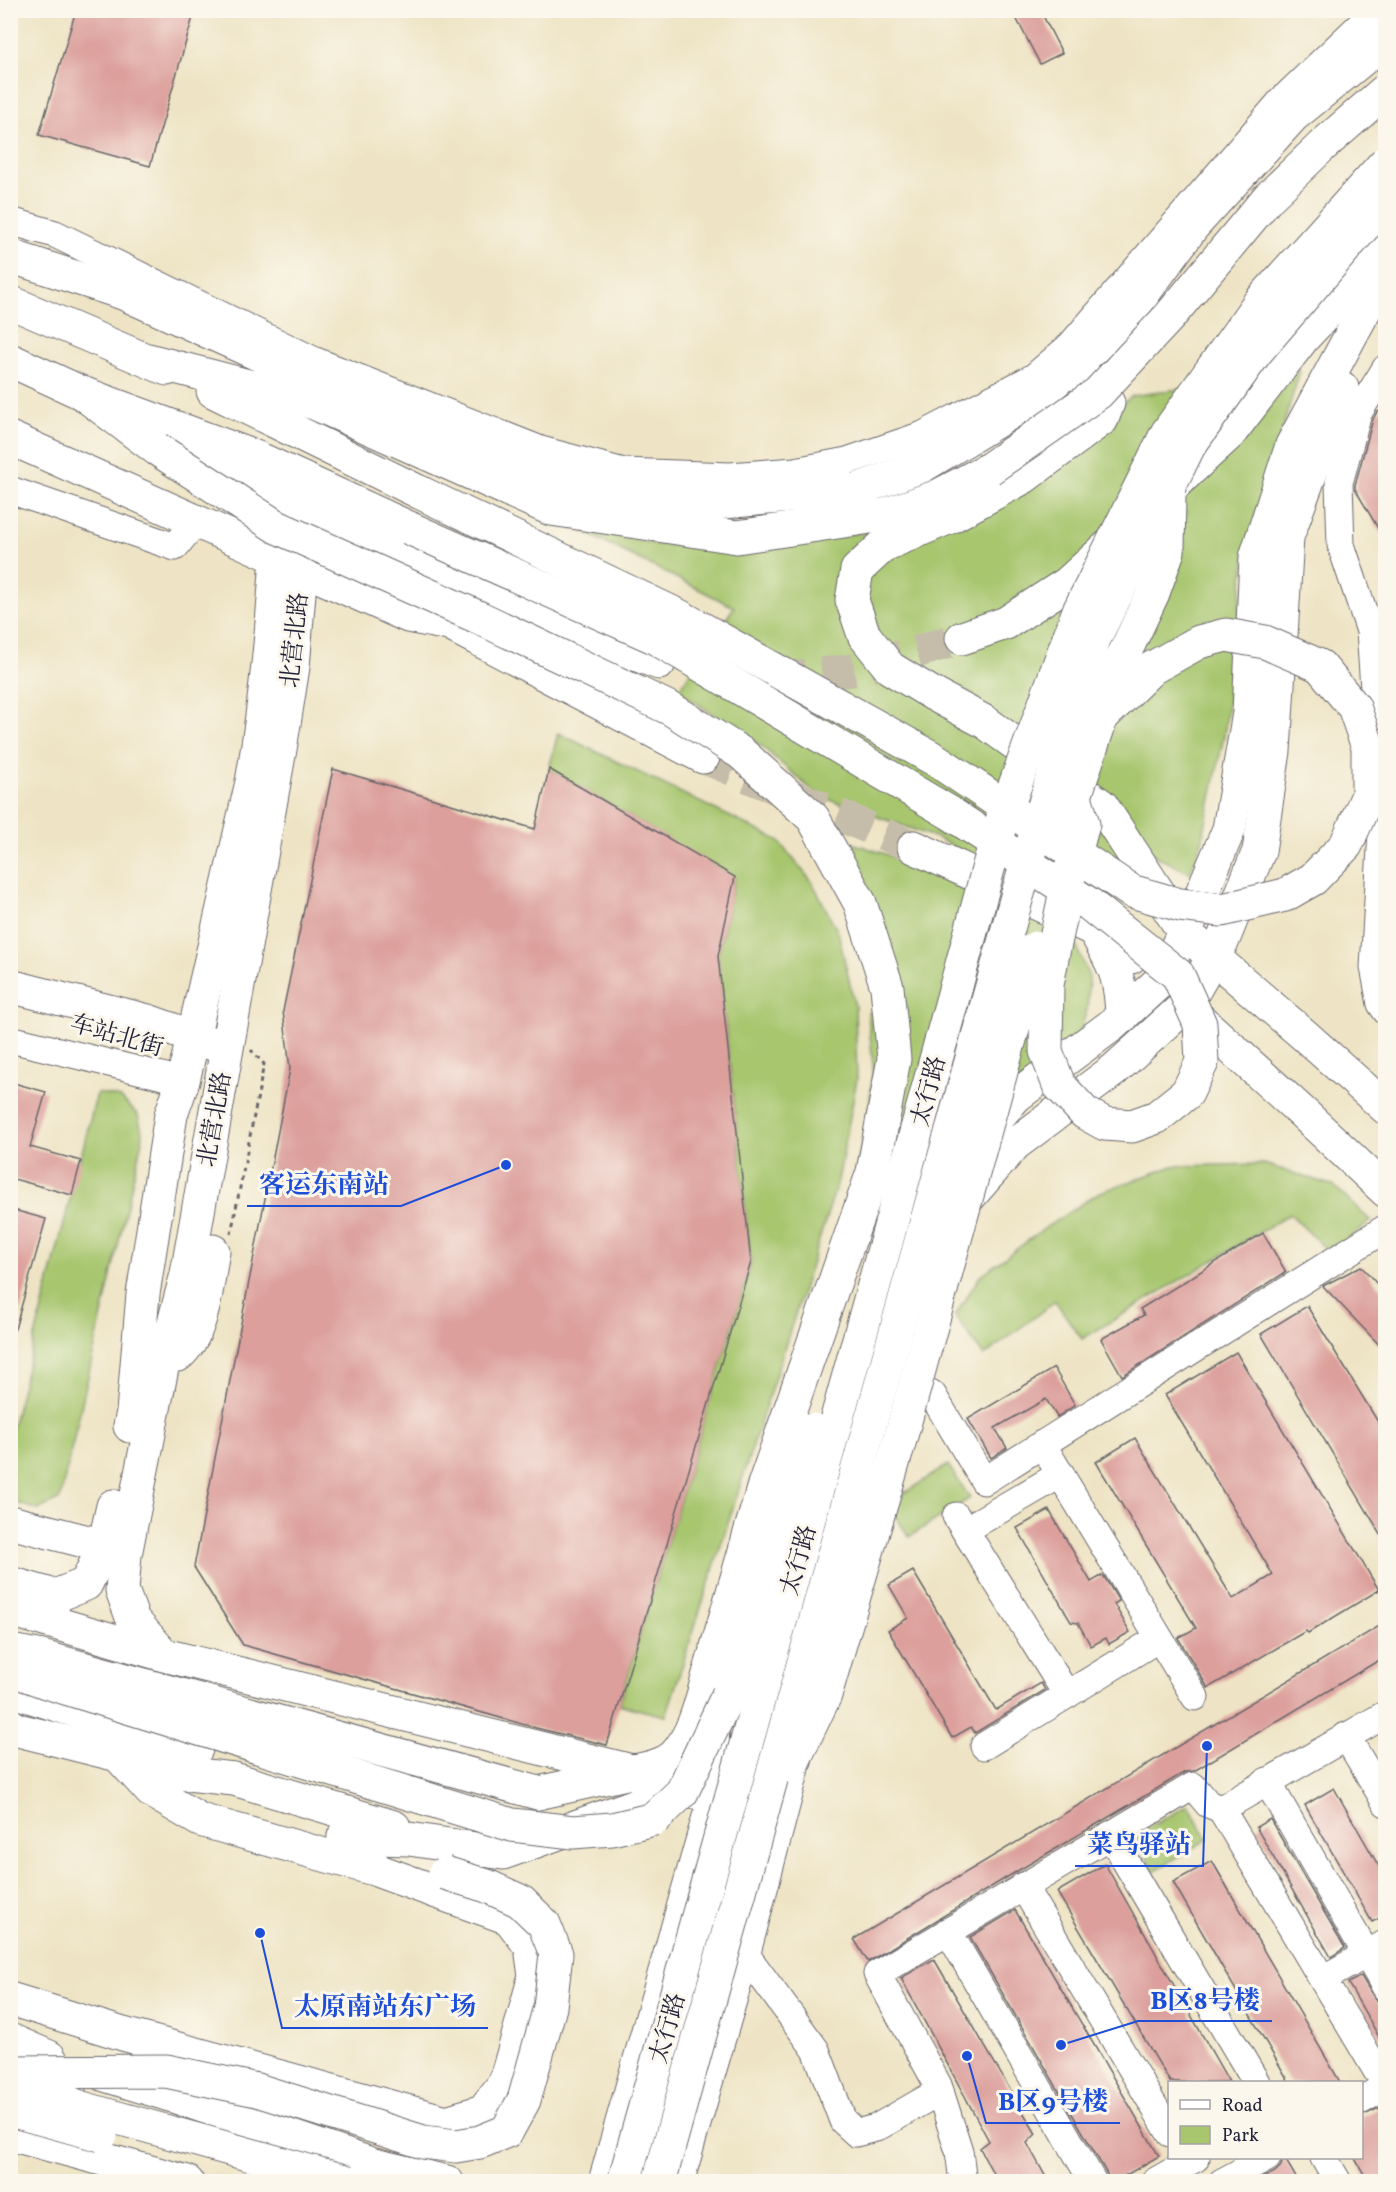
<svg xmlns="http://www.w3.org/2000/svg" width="1396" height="2192" font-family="Vollkorn,'Noto Serif SC',serif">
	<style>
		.green { fill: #a7c66e; stroke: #647454; stroke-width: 1.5 }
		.building { fill: #dc9f9b }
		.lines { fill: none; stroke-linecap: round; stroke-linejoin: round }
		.major-tunnel { stroke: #c5bda9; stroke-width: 33; stroke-dasharray: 33 16; stroke-linecap: butt }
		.highway-tunnel { stroke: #c5bda9; stroke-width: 33; stroke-dasharray: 33 16; stroke-linecap: butt }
		.minor-casing { stroke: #69666b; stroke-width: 29 }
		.major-casing { stroke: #69666b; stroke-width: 35 }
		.highway-casing { stroke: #69666b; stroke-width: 35 }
		.path { stroke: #69666b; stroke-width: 3; stroke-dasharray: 4.5 4.5; stroke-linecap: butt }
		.minor { stroke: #fff; stroke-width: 27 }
		.major { stroke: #fff; stroke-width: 33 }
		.highway { stroke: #fff; stroke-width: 33 }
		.major-bridge-casing { stroke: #69666b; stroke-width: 35; stroke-linecap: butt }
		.highway-bridge-casing { stroke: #69666b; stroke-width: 35; stroke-linecap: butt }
		.major-bridge { stroke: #fff; stroke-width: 33 }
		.highway-bridge { stroke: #fff; stroke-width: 33 }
		.labels { text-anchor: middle; stroke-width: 6; stroke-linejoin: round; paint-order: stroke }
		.street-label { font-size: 24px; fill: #22223b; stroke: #fbf7ec }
		.leader { fill: none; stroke: #1d4ed8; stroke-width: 2 }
		.callout-dot { fill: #1d4ed8; stroke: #fbf7ec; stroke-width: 2 }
		.callout-label { font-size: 26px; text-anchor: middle; font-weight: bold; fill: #1d4ed8; stroke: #fbf7ec; stroke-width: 6; stroke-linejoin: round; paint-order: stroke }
	</style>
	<rect width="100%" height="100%" fill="#fbf7ec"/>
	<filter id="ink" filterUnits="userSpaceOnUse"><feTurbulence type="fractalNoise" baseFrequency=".0167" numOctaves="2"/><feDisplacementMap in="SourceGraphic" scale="12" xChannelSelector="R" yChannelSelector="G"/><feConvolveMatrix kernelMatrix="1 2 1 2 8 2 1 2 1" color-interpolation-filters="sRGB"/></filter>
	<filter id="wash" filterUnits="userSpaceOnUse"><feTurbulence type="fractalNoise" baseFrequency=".008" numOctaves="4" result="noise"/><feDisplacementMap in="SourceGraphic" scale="24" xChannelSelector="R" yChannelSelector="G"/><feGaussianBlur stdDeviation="1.35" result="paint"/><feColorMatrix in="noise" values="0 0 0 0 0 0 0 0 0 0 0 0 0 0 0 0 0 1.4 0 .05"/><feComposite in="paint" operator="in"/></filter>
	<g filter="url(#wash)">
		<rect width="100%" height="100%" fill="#eee4c5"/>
		<!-- green -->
		<g class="green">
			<polygon points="1300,371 1247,544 1224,736 1202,841 1190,873 1137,847 1096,922 937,838 819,796 760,745 678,691 734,607 573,526 656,544 742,550 975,517 1132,396"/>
			<polygon points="558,733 778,840 812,882 838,932 855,1006 857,1079 838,1181 666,1716 619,1705 751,1262 718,956 735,878 549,769"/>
			<polygon points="839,839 948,874 1074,940 1089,977 1087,1010 1071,1060 1011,1088 853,1185 869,1111 873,1066 868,1013 904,1004 882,916"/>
			<polygon points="97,1093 121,1098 138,1115 143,1136 60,1499 38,1510 11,1501 11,1431"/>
			<polygon points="1264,1164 1334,1186 1371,1221 1330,1253 1290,1214 1082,1339 1055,1301 984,1356 955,1316 980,1276 1045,1228 1098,1193 1173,1166"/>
			<polygon points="948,1465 970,1498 909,1537 887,1504"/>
			<polygon points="1188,1805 1208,1839 1154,1871 1134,1836"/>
		</g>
		<g id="blocks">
			<!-- building -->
			<g class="building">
				<polygon points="76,10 195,10 150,166 39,135"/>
				<polygon points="1012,10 1040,10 1062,53 1040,64"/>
				<polygon points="1386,409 1386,542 1355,489 1355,485 1373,419 1377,412"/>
				<polygon points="333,769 535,829 549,769 735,877 718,956 751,1262 607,1745 536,1728 243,1645 194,1567 290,1069 283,1011"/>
				<polygon points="10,1082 46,1092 30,1147 81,1161 72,1195 10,1178"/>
				<polygon points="10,1209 46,1219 15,1329 10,1329"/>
				<polygon points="1263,1233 1286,1272 1122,1376 1101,1339 1144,1315 1140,1309"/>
				<polygon points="1361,1266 1386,1294 1386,1352 1323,1286"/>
				<polygon points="1307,1306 1386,1435 1386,1543 1261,1334"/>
				<polygon points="1236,1352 1379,1590 1308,1633 1306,1631 1208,1688 1178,1638 1196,1628 1096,1462 1135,1438 1233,1599 1273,1575 1165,1395"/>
				<polygon points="1054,1368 1075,1405 1057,1417 1046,1399 995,1428 1007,1448 991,1458 968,1419"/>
				<polygon points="1049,1510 1091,1582 1103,1575 1119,1601 1114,1604 1130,1632 1109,1644 1106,1638 1091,1646 1078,1623 1071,1622 1017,1528"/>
				<polygon points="913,1571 996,1710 1041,1683 1045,1690 975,1733 971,1727 952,1738 888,1630 908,1618 889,1585"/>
				<polygon points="1386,1622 1386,1656 1194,1771 1185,1772 1014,1873 868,1962 854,1939"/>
				<polygon points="1334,1788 1386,1879 1386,1915 1372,1922 1305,1805"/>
				<polygon points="1270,1819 1345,1948 1331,1957 1256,1827"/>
				<polygon points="1212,1861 1340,2082 1289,2082 1173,1882"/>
				<polygon points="1105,1864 1229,2082 1170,2082 1057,1892"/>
				<polygon points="1015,1910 1159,2156 1116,2181 1109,2181 1107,2174 970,1937"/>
				<polygon points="934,1959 1036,2134 1027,2143 1048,2181 997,2181 980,2148 989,2141 901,1978"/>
				<polygon points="1361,1976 1373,1996 1379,2002 1386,2004 1386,2049 1348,1983"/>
				<polygon points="1379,2108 1386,2119 1386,2181 1368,2181 1354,2157 1362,2157 1362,2116"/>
				<polygon points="1283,2157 1284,2157 1298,2181 1256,2181 1275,2172 1281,2166"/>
			</g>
		</g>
	</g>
	<g filter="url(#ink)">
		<use href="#blocks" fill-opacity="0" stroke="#69666b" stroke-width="1.5"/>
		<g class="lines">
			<!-- major-tunnel -->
			<polyline class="major-tunnel" points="703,757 914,847"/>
			<!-- highway-tunnel -->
			<polyline class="highway-tunnel" points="773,680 860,669 962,638"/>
			<defs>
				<g id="minor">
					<polyline points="10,221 55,234 313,360 541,450 624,472 730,476 795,471 847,461 923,435 1034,377 1070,346 1282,100 1376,10"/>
					<polyline points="1386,368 1358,413 1339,483 1341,545 1370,631 1383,815 1374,967 1381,1004 1386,1011"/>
					<polyline points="10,490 175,547 196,521"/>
					<polyline points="10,1039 183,1081"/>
					<polyline points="898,1377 932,1394 984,1481 1386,1228"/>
					<polyline points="1042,1444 1195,1697"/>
					<polyline points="956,1516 1067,1695"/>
					<polyline points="965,1530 1061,1474"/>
					<polyline points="1346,1736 1386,1803"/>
					<polyline points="984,1746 1159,1638"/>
					<polyline points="1267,1781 1386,1988"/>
					<polyline points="1221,1809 1377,2071"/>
					<polyline points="1110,1835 1256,2082"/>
					<polyline points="1023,1886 1170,2133"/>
					<polyline points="948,1931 1093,2182"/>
					<polyline points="744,1952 816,2050 843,2121 856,2133 876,2128 940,2091"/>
					<polyline points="1323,1979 1386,1943"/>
					<polyline points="1362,2100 1386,2086"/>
					<polyline points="1324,2158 1338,2182"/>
					<polyline points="963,2182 959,2151 938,2085 877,1974 1193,1786 1208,1804 1221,1809 1386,1714"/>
					<polyline points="1154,2182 1196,2158"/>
					<polyline points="1222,2182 1267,2158"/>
				</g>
				<g id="major">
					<polyline points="10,256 123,293 304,375 558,479 633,496 701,504 856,490 922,466 1038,396 1121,324 1193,226 1293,116 1386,40"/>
					<polyline points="1081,377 1096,383 1108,403 1102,419 1024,477 950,517 884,545 857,570 852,600 864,635 890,668 933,694 985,722 1102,806 1184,932 1303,1034 1386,1108"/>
					<polyline points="10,438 408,616 449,624 703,757"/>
					<polyline points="914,847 1108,936 1131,957"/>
					<path d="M1097 935C1115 967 1121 979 1122 1017"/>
					<polyline points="10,986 148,1021 213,1044"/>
					<polyline points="1185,1006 1303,1113 1386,1191"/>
					<polyline points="981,1136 1016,1096 1112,1025 1159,982 1191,919 1229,829 1249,713 1256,557 1292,445 1386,270"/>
					<polyline points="961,1206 1015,1144 1114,1070 1185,1006 1223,940 1259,851 1274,751 1287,537 1342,388"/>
					<path d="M178 1355C204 1334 207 1283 213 1251"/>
					<path d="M130 1426 133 1412 143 1294 171 1115 183 1081 252 782C265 708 272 633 277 557"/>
					<polyline points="10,1522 104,1546"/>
					<polyline points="10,1583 55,1596"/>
					<polyline points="10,1610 164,1655 632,1771 714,1798 751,1893"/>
					<polyline points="49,1621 55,1596 86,1584 104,1546 113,1506"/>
					<polyline points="164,1655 133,1620 122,1590 125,1555 162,1368 187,1274 280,749 293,667 301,568"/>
					<polyline points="10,1690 196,1749"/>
					<polyline points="10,1725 18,1730 118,1755 151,1791 200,1820 374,1869"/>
					<polyline points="120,1756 169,1772 234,1779 394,1827"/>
					<polyline points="538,1793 627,1773"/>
					<polyline points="344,1837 409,1839 503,1853 639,1804 660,1781 670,1765"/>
					<polyline points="10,1999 123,2034 446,2122 483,2111 505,2083 535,1976 531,1947 509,1918 379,1871 344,1837"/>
					<polyline points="10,2040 49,2057 69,2092"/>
					<polyline points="105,2075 173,2096 374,2165 447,2182"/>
					<polyline points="10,2134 187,2182"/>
					<polyline points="605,2182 709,1817"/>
					<polyline points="677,2182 744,1952 801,1738"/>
				</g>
				<g id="highway">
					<polyline points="10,302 167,369"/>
					<polyline points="10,360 82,393 255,457 409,528"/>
					<polyline points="148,360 314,403 551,509 737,537 884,515 938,496 989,469"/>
					<polyline points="213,391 419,492"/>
					<polyline points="82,393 157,449 292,504 567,628 659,663"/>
					<polyline points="1168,490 1230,433 1303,338 1386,250"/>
					<polyline points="962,638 1006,623 1068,583 1113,542"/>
					<polyline points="712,1721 714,1798"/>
					<path d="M632 1771C645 1769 666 1765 676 1754 695 1733 702 1698 710 1671"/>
				</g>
			</defs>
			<!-- minor casing -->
			<use href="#minor" class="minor-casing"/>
			<!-- major casing -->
			<use href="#major" class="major-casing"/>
			<!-- highway casing -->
			<use href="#highway" class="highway-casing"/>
			<!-- path -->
			<polyline class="path" points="231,1234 264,1064 251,1050"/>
			<!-- minor -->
			<use href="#minor" class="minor"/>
			<!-- major -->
			<use href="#major" class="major"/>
			<!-- highway -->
			<use href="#highway" class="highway"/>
			<defs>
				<g id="major-bridge">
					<polyline points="10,1651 38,1656 538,1793"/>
					<polyline points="10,1669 46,1682 512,1825 573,1832 612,1829 654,1819"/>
					<polyline points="10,2072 166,2071 257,2090 423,2142 456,2146 480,2142 507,2131 524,2100 550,2007 556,1954 544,1924 520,1901 487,1886 445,1873"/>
					<polyline points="10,2080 82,2108 348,2182"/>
					<polyline points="10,2110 101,2135"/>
				</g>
				<g id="highway-bridge">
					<polyline points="157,449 277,527 480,618 671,709 741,753 813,818 860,903 887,987 894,1059 873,1172 764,1485 710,1671"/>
					<polyline points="989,469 1098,393 1169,317 1268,198 1322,146 1386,90"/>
					<polyline points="419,492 679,616 936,760 1131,891 1180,905 1222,910 1285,895 1313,879 1346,845 1368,795 1368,747 1354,707 1320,666 1265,642 1226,635 1199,642 1152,668 1101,718"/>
					<polyline points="409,528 654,637 950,813 1089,904 1178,975 1200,1024 1202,1062 1187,1093 1157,1117 1132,1126 1105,1124 1085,1113 1059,1085 1046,1051 1047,985 1053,953 1056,939 1069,876 1083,824 1075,796"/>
					<polyline points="1068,817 1119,665 1153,593 1168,551 1169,497"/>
					<polyline points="791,1766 825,1695 899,1443 1035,948"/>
					<polyline points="654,1819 682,1792 728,1695 776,1535 813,1430"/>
					<polyline points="624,2182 888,1235 999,829 1078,613 1167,433 1259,303 1386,162"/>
					<polyline points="659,2182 1016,900 1094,639 1189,446 1256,352 1364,226 1386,207"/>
				</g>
			</defs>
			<!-- major-bridge casing -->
			<use href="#major-bridge" class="major-bridge-casing"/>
			<!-- highway-bridge casing -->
			<use href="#highway-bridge" class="highway-bridge-casing"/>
			<!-- major-bridge -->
			<use href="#major-bridge" class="major-bridge"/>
			<!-- highway-bridge -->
			<use href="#highway-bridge" class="highway-bridge"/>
		</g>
	</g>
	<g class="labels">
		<!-- street labels -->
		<g class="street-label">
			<text transform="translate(294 640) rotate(-84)" y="8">北营北路</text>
			<text transform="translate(117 1035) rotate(16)" y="8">车站北街</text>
			<text transform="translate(928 1091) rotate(-75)" y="8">太行路</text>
			<text transform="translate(214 1119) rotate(-80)" y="8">北营北路</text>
			<text transform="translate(798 1560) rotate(-74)" y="8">太行路</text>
			<text transform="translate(667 2028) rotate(-74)" y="8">太行路</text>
		</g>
	</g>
	<!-- callouts -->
	<path class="leader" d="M506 1165L401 1206H247M1207 1746L1203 1866H1075M1061 2045L1138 2021H1272M260 1933L282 2028H488M967 2056L986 2123H1120"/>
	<g class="callout-dot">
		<circle cx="506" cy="1165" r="6"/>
		<circle cx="1207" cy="1746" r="6"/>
		<circle cx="1061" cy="2045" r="6"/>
		<circle cx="260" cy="1933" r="6"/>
		<circle cx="967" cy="2056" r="6"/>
	</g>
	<g class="callout-label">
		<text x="324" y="1193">客运东南站</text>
		<text x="1139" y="1853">菜鸟驿站</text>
		<text x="1205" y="2009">B区8号楼</text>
		<text x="385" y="2015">太原南站东广场</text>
		<text x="1053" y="2110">B区9号楼</text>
	</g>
	<!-- margin -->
	<rect width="1396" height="2192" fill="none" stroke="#fbf7ec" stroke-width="36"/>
	<!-- legend -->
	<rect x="1168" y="2081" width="195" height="78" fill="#fbf7ec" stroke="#a4a2a5" stroke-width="1.5"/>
	<rect x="1180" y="2100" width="30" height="9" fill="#ffffff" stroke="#a4a2a5" stroke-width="1.5"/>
	<text x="1222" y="2111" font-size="18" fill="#22223b">Road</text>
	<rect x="1180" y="2126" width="30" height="18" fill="#a7c66e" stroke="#a4a2a5" stroke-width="1.5"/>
	<text x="1222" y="2141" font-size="18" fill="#22223b">Park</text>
</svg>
